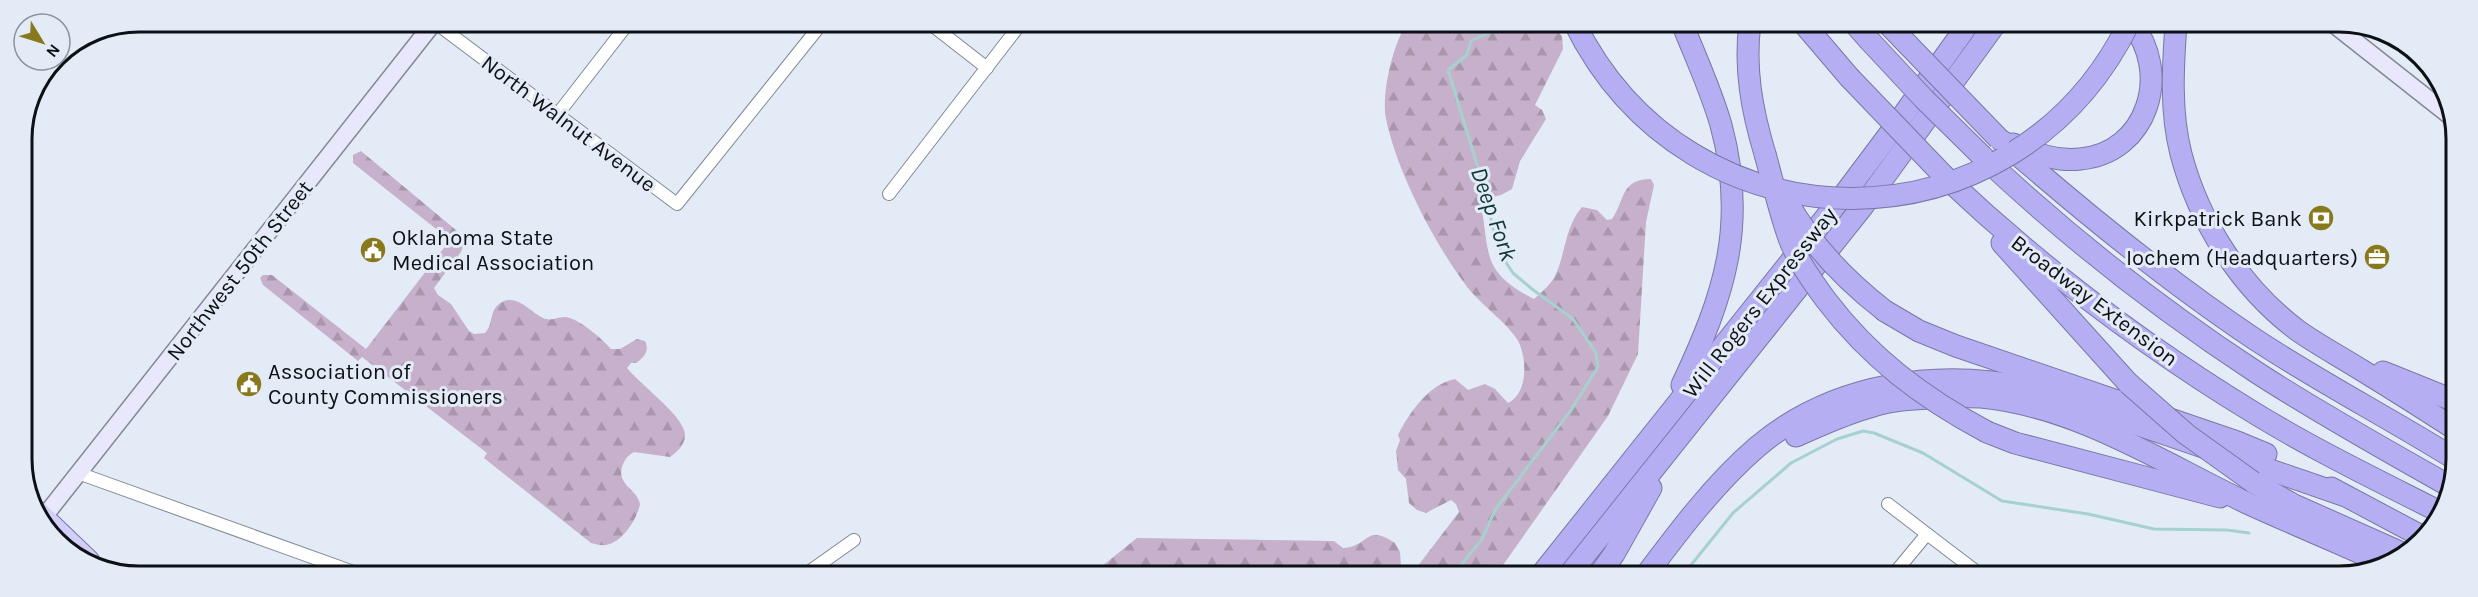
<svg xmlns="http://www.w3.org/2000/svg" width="2478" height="597" font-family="Karla,sans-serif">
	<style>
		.forest { fill: url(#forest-firs) }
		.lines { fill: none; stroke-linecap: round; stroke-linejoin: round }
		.stream { stroke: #a6d1cf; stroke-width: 3 }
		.street-casing { stroke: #818993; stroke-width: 14 }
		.secondary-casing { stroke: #818993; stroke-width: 19 }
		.primary-casing { stroke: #7a77a5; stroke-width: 20 }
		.highway-casing { stroke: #7a77a5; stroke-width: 23 }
		.street { stroke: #fff; stroke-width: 12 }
		.secondary { stroke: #e9e7fb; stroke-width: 16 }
		.primary { stroke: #d3cef8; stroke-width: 18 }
		.highway { stroke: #b5aef3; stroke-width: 21 }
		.highway-bridge-casing { stroke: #7a77a5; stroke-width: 23; stroke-linecap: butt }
		.highway-bridge { stroke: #b5aef3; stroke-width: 21 }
		.labels { text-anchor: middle; stroke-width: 6; stroke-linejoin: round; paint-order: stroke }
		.street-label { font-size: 22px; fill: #0d1014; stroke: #e3ebf7 }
		.poi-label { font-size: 22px; fill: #0d1014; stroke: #e3ebf7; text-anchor: end }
		.water-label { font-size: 24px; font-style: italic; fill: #0e3837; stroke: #e3ebf7 }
		.rim { fill: none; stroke: #0d1014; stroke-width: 3 }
	</style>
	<defs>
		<pattern id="forest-firs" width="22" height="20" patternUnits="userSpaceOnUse" patternTransform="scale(1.5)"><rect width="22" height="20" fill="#c6b0cb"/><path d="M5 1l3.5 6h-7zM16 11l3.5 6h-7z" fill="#a996ad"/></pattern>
	</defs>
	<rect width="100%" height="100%" fill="#e3ebf7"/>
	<!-- forest -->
	<g class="forest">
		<path d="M1408 22H1539L1544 25 1553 26 1562 36 1563 49 1535 105 1542 110 1546 119 1520 161 1512 189 1501 195 1480 200C1491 253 1479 271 1534 299 1541 293 1549 286 1554 278 1566 255 1564 228 1582 207L1597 210 1607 220 1612 219C1625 201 1620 179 1651 179L1654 185 1646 222 1638 354 1608 416 1496 575H1091L1137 538 1334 541 1343 548C1370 547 1364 523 1395 543L1400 552 1401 567 1409 569 1417 567 1459 512 1456 504 1451 500 1426 513 1417 510 1409 503 1406 479 1398 470 1396 451 1400 440 1398 435C1409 413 1429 384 1455 379L1468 390 1485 384 1495 389 1508 403C1527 394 1527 363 1520 345 1513 327 1481 305 1468 288 1435 245 1397 172 1386 119 1381 95 1393 42 1408 22Z"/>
		<path d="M361 151 462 235 463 246 461 252 434 288 438 295 451 304 469 331 474 334 485 333C494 324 488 310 502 302 517 294 532 313 543 318 552 322 558 316 566 317 581 320 601 338 611 349H620L637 339 645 341C650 351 644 357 636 363H631L627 368C641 385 678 412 684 430 688 441 679 451 670 457L634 452C628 455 624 460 622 467 617 485 637 489 640 504 637 519 623 542 606 545 602 546 596 544 591 543L484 458 487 453 362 357 358 361 263 285 260 278 263 275H272L366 349 450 240 353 163V155Z"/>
	</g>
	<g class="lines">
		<!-- stream -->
		<g class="stream">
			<polyline points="1453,575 1482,539 1495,510 1571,410 1598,367 1596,353 1573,319 1532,289 1513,273 1507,264 1495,236 1479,171 1448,70 1467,55 1471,41 1504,26 1507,22"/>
			<polyline points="1683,575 1733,513 1791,463 1837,439 1863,431 1874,433 1923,453 2002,501 2088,514 2154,529 2227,530 2249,533"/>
		</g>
		<defs>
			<g id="street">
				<polyline points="433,21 677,204 823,22"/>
				<polyline points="928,22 987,68"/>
				<polyline points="557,115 630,21"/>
				<polyline points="889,194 1022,22"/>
				<polyline points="78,473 359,574"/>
				<polyline points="1888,504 1927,534 1893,575"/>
				<polyline points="1927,534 1981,575"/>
				<polyline points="806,574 854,540"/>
			</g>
			<g id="secondary">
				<polyline points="2332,23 2455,120"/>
				<polyline points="43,518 435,21"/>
			</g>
			<polyline id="primary" points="39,511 90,560"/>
			<g id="highway">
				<path d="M1750 23C1744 68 1752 111 1765 154"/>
				<polyline points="1803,23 1849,77"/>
				<polyline points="1854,23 1868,39"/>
				<path d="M2176 23C2173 67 2170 111 2181 154 2199 222 2240 287 2297 330 2318 345 2341 357 2363 371 2394 390 2424 409 2455 429"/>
				<path d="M2002 141C2083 212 2166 280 2256 340 2320 382 2389 418 2455 459"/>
				<path d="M2013 144C2035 153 2056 162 2080 159 2148 153 2172 72 2131 23"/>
				<path d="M1982 156C2067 236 2158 308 2256 372 2319 413 2386 450 2451 487"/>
				<path d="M1945 177C2040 267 2144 346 2256 414 2315 450 2377 480 2438 511"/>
				<polyline points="2002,243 2128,383"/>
				<polyline points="1885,311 1919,331 1956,346 2237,442 2266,454"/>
				<polyline points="2383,372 2455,401"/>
				<path d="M1682 385C1724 296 1748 225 1721 125 1711 90 1695 56 1682 23"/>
				<polyline points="1987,432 2015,443 2220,497"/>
				<path d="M1796 436C1821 425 1846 413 1873 406 1892 400 1912 399 1931 398 1948 397 1965 396 1981 397 2077 406 2163 463 2247 503 2291 523 2336 542 2381 562"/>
				<polyline points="2253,482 2294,505 2402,553"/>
				<polyline points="2331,488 2423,537"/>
				<polyline points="1541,575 1846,192 1894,128 1969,23"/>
				<polyline points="1569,575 1863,206 1996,23"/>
				<polyline points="1599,575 1614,554 1651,488"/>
				<path d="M1646 575C1679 531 1715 483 1757 447 1834 382 1938 368 2034 389L2343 495"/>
			</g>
		</defs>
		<!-- street casing -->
		<use href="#street" class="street-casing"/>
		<!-- secondary casing -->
		<use href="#secondary" class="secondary-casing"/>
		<!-- primary casing -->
		<use href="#primary" class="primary-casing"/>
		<!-- highway casing -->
		<use href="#highway" class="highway-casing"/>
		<!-- street -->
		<use href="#street" class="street"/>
		<!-- secondary -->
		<use href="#secondary" class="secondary"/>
		<!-- primary -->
		<use href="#primary" class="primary"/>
		<!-- highway -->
		<use href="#highway" class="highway"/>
		<defs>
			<g id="highway-bridge">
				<path d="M1574 22C1689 257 2014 257 2129 23"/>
				<polyline points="1887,23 1999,139"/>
				<polyline points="1868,39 1924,99 1982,156"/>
				<polyline points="1849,77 1945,177"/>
				<path d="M1765 154C1773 182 1779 211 1789 238 1797 260 1812 281 1826 300 1870 358 1923 398 1987 432"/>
				<path d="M1787 201C1811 245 1845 280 1885 311"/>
				<polyline points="2128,383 2186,434 2253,482"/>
			</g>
		</defs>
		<!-- highway-bridge casing -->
		<use href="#highway-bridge" class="highway-bridge-casing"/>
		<!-- highway-bridge -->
		<use href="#highway-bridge" class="highway-bridge"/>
	</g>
	<!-- icons -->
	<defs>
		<symbol id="bank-disc" viewBox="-11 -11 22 22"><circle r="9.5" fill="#89791d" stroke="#e3ebf7"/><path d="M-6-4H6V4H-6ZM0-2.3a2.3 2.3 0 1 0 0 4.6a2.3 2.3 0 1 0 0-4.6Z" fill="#fff"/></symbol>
		<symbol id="civic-disc" viewBox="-11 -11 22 22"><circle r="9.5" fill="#89791d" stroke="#e3ebf7"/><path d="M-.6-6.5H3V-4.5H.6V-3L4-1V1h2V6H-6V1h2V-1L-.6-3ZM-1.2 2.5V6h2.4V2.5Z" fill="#fff"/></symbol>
		<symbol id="office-disc" viewBox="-11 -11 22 22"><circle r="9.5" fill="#89791d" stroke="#e3ebf7"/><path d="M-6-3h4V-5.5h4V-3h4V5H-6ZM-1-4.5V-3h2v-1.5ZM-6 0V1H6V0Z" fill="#fff"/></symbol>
	</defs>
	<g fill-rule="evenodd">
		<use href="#bank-disc" x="2306" y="203" width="30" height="30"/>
		<use href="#civic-disc" x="358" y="235" width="30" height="30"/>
		<use href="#office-disc" x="2362" y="242" width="30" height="30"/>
		<use href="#civic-disc" x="234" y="369" width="30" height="30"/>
	</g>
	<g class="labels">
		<!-- street labels -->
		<g class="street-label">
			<text transform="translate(569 123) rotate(37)" y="8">North Walnut Avenue</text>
			<text transform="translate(239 270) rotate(-52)" y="8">Northwest 50th Street</text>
			<text transform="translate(2095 300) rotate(37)" y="8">Broadway Extension</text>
			<text transform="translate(1759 302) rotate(-52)" y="8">Will Rogers Expressway</text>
		</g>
		<!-- poi labels -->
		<g class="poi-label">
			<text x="2302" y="226">Kirkpatrick Bank</text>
			<text x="392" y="245" text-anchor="start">Oklahoma State<tspan x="392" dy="25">Medical Association</tspan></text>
			<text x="2358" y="265">Iochem (Headquarters)</text>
			<text x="268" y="379" text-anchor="start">Association of<tspan x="268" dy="25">County Commissioners</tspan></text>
		</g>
		<!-- water labels -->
		<g class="water-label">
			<text transform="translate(1494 214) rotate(71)" y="8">Deep Fork</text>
		</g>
	</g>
	<!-- crop -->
	<path d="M0 0H2478V597H0ZM139 32H2339A107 107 0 0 1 2446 139V459A107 107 0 0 1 2339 566H139A107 107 0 0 1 32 459V139A107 107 0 0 1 139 32Z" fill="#e3ebf7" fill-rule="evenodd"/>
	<path class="rim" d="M139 32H2339A107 107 0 0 1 2446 139V459A107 107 0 0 1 2339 566H139A107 107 0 0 1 32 459V139A107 107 0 0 1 139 32Z"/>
	<!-- north arrow -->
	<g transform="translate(42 42) rotate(128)"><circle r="28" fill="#e3ebf7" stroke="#8d939c" stroke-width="1.5"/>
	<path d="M0-4.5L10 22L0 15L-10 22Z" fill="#89791d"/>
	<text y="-9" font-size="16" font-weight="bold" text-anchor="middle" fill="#0d1014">N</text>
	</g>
</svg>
